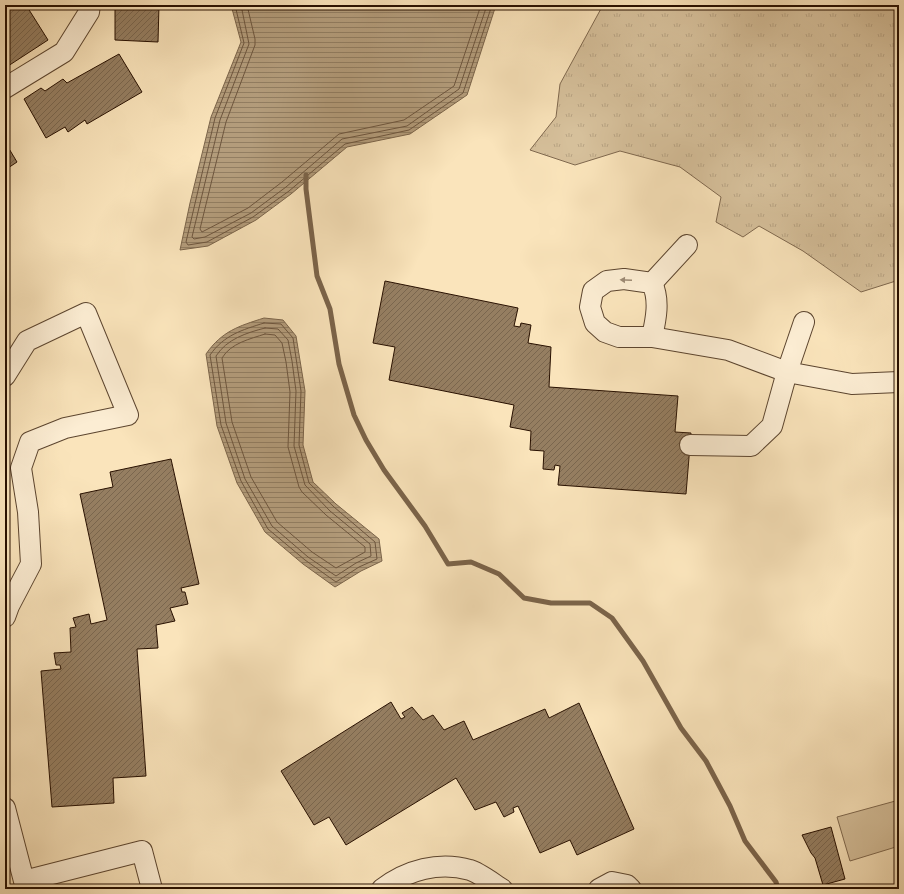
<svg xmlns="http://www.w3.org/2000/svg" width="904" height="894" font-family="'Gentium Book Plus',serif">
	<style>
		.grass { fill: url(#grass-tufts); stroke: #7f684e }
		.garden { fill: #d6c09b; stroke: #7f684e }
		.water { fill: url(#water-rules); stroke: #7b644a }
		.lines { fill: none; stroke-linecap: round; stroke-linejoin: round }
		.shore { stroke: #6e563e; stroke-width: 1 }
		.stream { stroke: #7b644a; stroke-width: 5 }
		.building { fill: url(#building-hatch); stroke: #281000 }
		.minor-casing { stroke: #5c452f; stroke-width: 22 }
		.minor { stroke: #fcedd3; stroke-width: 20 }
		.oneway { fill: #9d8a74 }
	</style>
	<defs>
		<pattern id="grass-tufts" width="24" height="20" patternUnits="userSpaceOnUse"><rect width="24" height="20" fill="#d6c09b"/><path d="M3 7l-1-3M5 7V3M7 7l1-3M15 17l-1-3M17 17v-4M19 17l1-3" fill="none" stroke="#b8a484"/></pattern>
		<pattern id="water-rules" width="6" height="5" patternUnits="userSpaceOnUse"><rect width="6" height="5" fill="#b39c7b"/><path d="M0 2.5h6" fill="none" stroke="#927e62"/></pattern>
		<pattern id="building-hatch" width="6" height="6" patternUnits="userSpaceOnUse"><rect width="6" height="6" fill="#957e61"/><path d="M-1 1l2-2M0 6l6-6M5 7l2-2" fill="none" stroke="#7a664e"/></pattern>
	</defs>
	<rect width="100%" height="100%" fill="#fae4bb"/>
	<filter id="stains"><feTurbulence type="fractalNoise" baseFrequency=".005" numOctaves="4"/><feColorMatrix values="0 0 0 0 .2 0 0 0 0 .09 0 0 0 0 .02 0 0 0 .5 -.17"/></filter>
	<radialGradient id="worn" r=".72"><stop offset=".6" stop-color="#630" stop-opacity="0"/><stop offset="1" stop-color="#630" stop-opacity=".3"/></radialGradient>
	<!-- grass -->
	<polygon class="grass" points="603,5 899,5 899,280 861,292 803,251 759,226 743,237 716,222 721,197 680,167 620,151 575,165 530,150 556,117 560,84"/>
	<!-- garden -->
	<polygon class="garden" points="899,800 899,846 850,861 837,817"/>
	<!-- water -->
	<g class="water">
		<polygon points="231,5 496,5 467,95 410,134 347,147 291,194 256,220 208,246 180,250 190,203 211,117 241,42"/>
		<path d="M264 318 283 320 296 336 305 391 303 445 313 482 336 504 379 539 382 561 361 571 335 587 303 564 265 532 237 483 217 426 206 354C222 331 239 326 264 318Z"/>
	</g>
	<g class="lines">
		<!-- shore -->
		<g class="shore">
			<polyline points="235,5 244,43 215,118 186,242 188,245 207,242 253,217 289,191 345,144 409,130 463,93 492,5"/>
			<polyline points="241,5 249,44 220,120 192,237 194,239 205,237 251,213 286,187 342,139 407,126 459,89 487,5"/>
			<polyline points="247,5 255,39 255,45 226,122 200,229 202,232 248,208 282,182 339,134 404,120 454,86 481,5"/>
			<path d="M264 323 281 324 293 338 301 391 299 445 309 483 334 507 375 542 377 559 359 567 336 582 305 560 268 529 241 481 221 425 210 355C224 335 242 330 264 323Z"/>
			<path d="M265 328 278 329 288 340 292 361 296 391 294 446 305 485 330 511 370 544 371 556 356 563 336 576 308 557 272 526 245 479 226 423 216 356C227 339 246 333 265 328Z"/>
			<path d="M265 334 275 335 282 343 286 362 290 392 288 447 299 487 302 492 326 515 365 547V552L336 568 312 552 277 522 251 477 232 422 222 358C231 343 250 339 265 334Z"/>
		</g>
		<!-- stream -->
		<polyline class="stream" points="306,175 306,189 317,276 330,309 339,364 354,415 366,440 384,470 425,526 448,564 471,562 499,574 524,598 551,603 590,603 612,618 643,661 681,728 706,761 730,806 745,841 776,882 778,889"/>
	</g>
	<!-- building -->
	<g class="building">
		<polygon points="16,5 26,5 48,40 5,68 5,12"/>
		<polygon points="115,5 159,5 158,42 115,40"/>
		<polygon points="119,54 142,92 87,124 85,120 68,132 65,127 46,138 24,99 41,88 45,91 63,79 67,83"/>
		<polygon points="5,142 17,162 5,170"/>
		<polygon points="385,281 518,308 514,326 520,327 521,323 531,325 528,343 551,347 549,387 678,396 675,432 691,433 686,494 558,485 560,466 555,465 554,470 543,469 544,451 530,450 531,431 510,427 514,405 389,380 395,347 373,343"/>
		<polygon points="171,459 199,584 181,588 182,592 185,592 188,604 170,608 175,621 156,625 158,648 137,649 146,776 113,778 114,803 52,807 41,671 61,669 60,665 56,665 54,653 71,652 70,628 76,627 73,618 89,614 91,624 107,620 80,494 113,487 110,472"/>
		<polygon points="391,702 401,719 405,717 402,713 412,707 423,720 433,715 444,730 464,721 473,740 545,709 549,718 579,703 634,829 577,855 570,840 540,853 518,806 513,808 514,812 504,817 496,802 475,810 456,778 346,845 329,817 314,825 281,771"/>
		<polygon points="831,827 845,879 823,885 815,858 811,853 802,835"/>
	</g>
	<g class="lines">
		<defs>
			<g id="minor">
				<polyline points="5,88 64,52 89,12 90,5"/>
				<polyline points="652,283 687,245"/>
				<path d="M652 337C656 319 660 300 652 283L624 279 607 281 593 291 590 307 595 323 605 332 619 337H652L728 350 787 372 852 384 899 382"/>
				<polyline points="5,376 27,341 86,313 128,415 65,428 30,442 21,468 28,512 31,564 9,606 5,617"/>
				<polyline points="690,445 751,446 772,426 787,372 804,322"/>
				<polyline points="5,808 24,881 142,851 152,889"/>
				<path d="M382 889C407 870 439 861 470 870 478 872 494 884 502 889"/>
				<polyline points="599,889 612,882 627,885 631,889"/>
			</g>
		</defs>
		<!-- minor casing -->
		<use href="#minor" class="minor-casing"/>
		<!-- minor -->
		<use href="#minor" class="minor"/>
	</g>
	<!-- one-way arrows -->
	<defs><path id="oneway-solid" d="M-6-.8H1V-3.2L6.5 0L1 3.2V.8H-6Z"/></defs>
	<use class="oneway" href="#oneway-solid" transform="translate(626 280) rotate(-178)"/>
	<!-- margin -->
	<rect width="904" height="894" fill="none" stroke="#fae4bb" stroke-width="20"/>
	<rect x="6" y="6" width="892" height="882" fill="none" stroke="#281000" stroke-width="2"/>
	<rect x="10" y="10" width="884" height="874" fill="none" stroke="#281000"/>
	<rect width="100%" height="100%" filter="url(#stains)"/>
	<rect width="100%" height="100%" fill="url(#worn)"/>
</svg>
